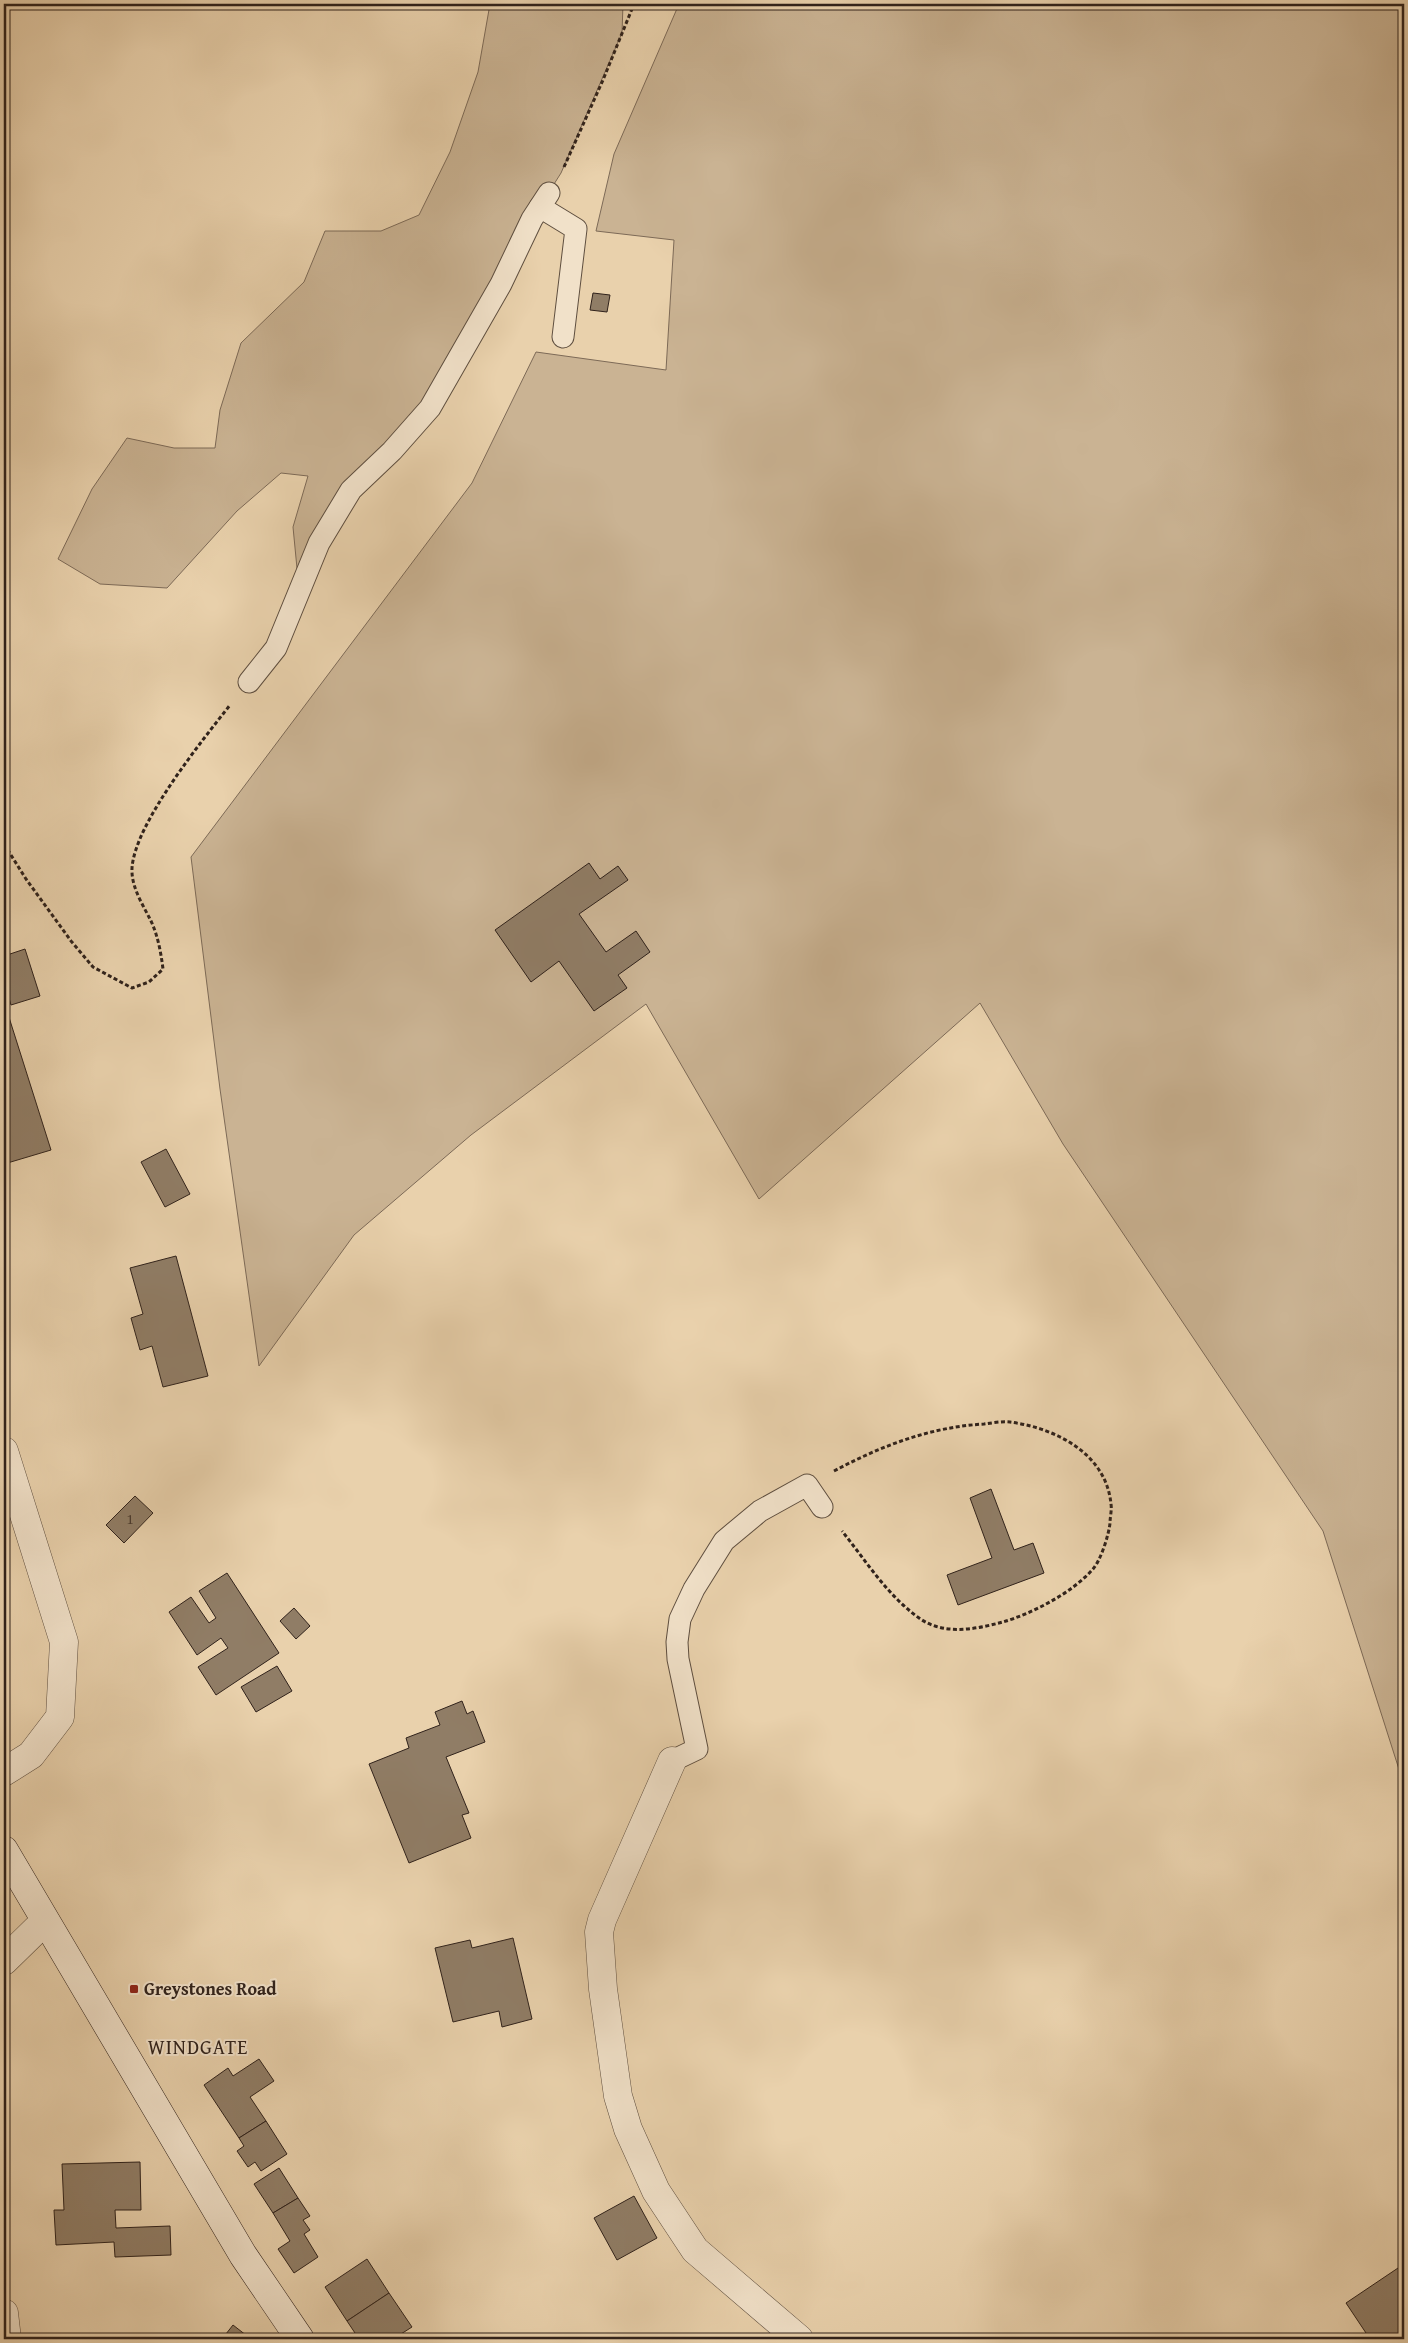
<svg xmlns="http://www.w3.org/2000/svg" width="1408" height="2343" font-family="'Gentium Book Plus',serif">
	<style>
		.green { fill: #cab393; stroke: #7d6a57 }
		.building { fill: #907d66; stroke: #30221b }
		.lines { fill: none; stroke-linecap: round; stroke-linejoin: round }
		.service-casing { stroke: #5e4e3f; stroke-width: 23 }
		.minor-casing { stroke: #5e4e3f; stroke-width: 29 }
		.tertiary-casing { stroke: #5e4e3f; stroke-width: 29 }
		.secondary-casing { stroke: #30221b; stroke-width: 29 }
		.path { stroke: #30221b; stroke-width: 3; stroke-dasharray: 4 2.5; stroke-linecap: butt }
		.service { stroke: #f1e1c9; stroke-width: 21 }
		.minor { stroke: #f1e1c9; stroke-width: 28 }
		.tertiary { stroke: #f1e1c9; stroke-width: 28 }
		.secondary { stroke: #f1e1c9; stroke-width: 28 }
		.poi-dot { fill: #8f2418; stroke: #f1e1c9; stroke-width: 2 }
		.labels { text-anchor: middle; stroke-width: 4; stroke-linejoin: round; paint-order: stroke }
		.number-label { font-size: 15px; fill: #48392e }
		.poi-label { font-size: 18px; font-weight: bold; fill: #30221b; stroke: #f1e1c9; text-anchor: start }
		.quarter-label { font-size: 20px; letter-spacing: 1px; fill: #30221b; stroke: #f1e1c9 }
	</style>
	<rect width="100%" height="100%" fill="#e9d1ac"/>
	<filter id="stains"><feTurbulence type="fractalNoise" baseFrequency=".004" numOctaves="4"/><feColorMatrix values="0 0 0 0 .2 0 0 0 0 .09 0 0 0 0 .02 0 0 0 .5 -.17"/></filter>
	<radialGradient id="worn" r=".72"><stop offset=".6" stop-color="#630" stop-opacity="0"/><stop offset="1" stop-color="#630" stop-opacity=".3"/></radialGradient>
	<!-- green -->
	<g class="green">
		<polygon points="490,4 623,4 622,33 561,173 532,219 454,367 351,490 299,589 293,527 308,476 281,473 237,511 167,588 100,584 58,559 92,489 127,438 174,448 215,448 220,410 241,343 304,282 325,231 381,231 419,215 450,152 478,72"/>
		<polygon points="679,4 1404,4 1404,1785 1323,1531 1063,1144 980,1003 759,1199 646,1004 471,1135 354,1235 259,1366 220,1089 191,857 472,483 536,352 666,370 674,240 596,231 614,154"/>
	</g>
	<!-- building -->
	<g class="building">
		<polygon points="593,293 610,295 607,312 590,310"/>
		<polygon points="589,863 600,879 618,866 628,880 579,914 606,952 636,931 650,952 618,975 627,988 594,1011 559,961 531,982 495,930"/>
		<polygon points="25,949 40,996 11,1005 4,981 4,956"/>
		<polygon points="7,1011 51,1150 4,1164 4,1012"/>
		<polygon points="166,1149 190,1194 165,1207 141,1162"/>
		<polygon points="176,1256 208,1376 163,1387 152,1346 140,1350 131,1318 143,1314 130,1268"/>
		<polygon points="991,1489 1014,1550 1033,1543 1044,1573 958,1605 947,1575 992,1558 970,1498"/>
		<polygon points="135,1496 153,1513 124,1543 106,1525"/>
		<polygon points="227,1573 279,1653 216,1695 198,1667 228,1648 221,1638 197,1655 169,1612 191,1597 209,1623 216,1618 199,1591"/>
		<polygon points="294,1608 310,1626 296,1639 280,1621"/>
		<polygon points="277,1666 292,1691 256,1712 241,1687"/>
		<polygon points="462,1701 467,1714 473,1711 485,1742 446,1757 469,1813 462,1815 471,1838 409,1863 369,1764 409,1748 406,1738 440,1725 435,1712"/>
		<polygon points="513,1938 532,2019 502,2027 499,2011 453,2022 435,1948 470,1940 472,1948"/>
		<polygon points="259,2059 274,2081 250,2097 266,2121 239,2138 204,2085 228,2068 233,2076"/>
		<polygon points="266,2121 287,2154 261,2171 255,2162 248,2167 237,2151 244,2146 239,2138"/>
		<polygon points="140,2162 141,2210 115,2210 116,2228 170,2226 171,2255 115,2257 114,2242 56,2245 54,2210 64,2210 62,2164"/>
		<polygon points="279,2168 298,2198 273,2213 254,2184"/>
		<polygon points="634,2196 657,2238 617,2260 594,2218"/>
		<polygon points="298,2198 310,2216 303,2220 310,2230 304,2234 318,2257 294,2273 278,2249 290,2241 273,2213"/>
		<polygon points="367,2259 389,2293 347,2321 325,2287"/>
		<polygon points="1404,2264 1404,2330 1391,2339 1370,2339 1346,2303"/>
		<polygon points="389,2293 412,2327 393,2339 359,2339 347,2321"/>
		<polygon points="233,2325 251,2339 222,2339"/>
	</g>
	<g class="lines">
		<defs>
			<g id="service">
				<polyline points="540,207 576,229 563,337"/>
				<polyline points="249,682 276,648 319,543 351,490 392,451 430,408 501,284 532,219 549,193"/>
				<polyline points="672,1761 697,1749 678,1659 677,1642 680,1619 694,1589 724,1541 760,1511 807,1485 822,1507"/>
			</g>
			<g id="minor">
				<polyline points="4,1451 64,1642 60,1717 31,1755 4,1772"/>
				<polyline points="672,1761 602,1920 599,1932 603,1989 618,2096 628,2129 656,2191 695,2250 799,2339"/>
			</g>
			<g id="tertiary">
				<polyline points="4,1961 45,1921"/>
				<polyline points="4,2313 7,2339"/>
			</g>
			<polyline id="secondary" points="4,1850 243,2255 300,2339"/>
		</defs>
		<!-- service casing -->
		<use href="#service" class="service-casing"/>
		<!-- minor casing -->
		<use href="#minor" class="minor-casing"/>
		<!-- tertiary casing -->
		<use href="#tertiary" class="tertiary-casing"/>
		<!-- secondary casing -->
		<use href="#secondary" class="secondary-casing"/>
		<!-- path -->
		<g class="path">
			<polyline points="564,167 603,80 634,4"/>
			<path d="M4 844 26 879 71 941 93 967 132 988 149 982 163 969C161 953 158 936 151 921 143 905 131 887 132 868 135 823 202 741 230 705"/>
			<path d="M834 1471C881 1446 930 1427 984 1424 992 1423 1002 1421 1010 1422 1055 1428 1106 1453 1111 1504 1112 1510 1110 1517 1110 1523 1109 1534 1101 1560 1093 1569 1072 1593 1033 1613 1003 1622 976 1629 944 1636 919 1618 887 1595 866 1561 842 1531"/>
		</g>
		<!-- service -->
		<use href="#service" class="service"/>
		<!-- minor -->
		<use href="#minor" class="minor"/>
		<!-- tertiary -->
		<use href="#tertiary" class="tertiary"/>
		<!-- secondary -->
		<use href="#secondary" class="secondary"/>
	</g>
	<!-- markers -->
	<rect class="poi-dot" x="129" y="1984" width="10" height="10" rx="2.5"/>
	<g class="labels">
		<!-- number labels -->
		<g class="number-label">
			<text x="130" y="1524">1</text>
		</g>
		<!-- poi labels -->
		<g class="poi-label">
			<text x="144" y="1995">Greystones Road</text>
		</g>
		<!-- quarter labels -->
		<g class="quarter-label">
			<text x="198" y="2054">WINDGATE</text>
		</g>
	</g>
	<!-- margin -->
	<rect width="1408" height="2343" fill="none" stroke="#e9d1ac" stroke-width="20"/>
	<rect x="5" y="5" width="1398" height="2333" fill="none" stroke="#30221b" stroke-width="2.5"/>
	<rect x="10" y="10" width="1388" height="2323" fill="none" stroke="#30221b"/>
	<rect width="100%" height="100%" filter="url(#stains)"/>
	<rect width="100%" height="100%" fill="url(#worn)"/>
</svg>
